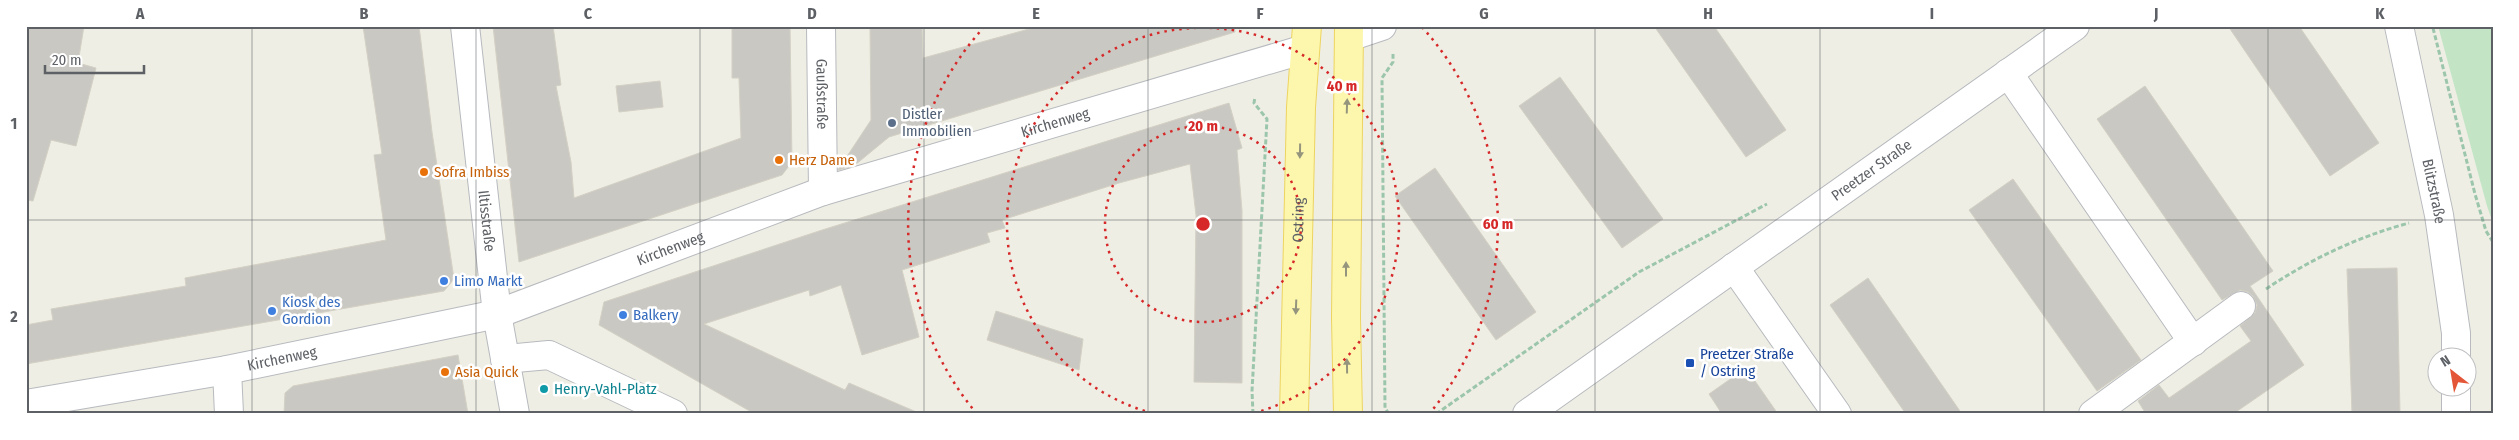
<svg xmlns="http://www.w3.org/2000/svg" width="2519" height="440" font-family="'Fira Sans Condensed',sans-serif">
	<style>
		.green { fill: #c3e5c6 }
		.building { fill: #cac8c2; stroke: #d3d0c4 }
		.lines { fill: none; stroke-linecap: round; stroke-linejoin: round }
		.minor-casing { stroke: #b7babe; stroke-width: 30 }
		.tertiary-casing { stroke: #b7babe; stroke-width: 30 }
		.primary-casing { stroke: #edd460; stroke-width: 30 }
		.path { stroke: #9cc6ac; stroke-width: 3; stroke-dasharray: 5 2.5; stroke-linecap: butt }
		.minor { stroke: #fff; stroke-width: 28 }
		.tertiary { stroke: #fff; stroke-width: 28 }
		.primary { stroke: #fcf7ad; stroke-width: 28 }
		.oneway { fill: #95957e }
		.grid { fill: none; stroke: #5d6065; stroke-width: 1; stroke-opacity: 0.55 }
		.ring { fill: none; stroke: #d62828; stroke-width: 2.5; stroke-dasharray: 2.5 5 }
		.service-dot { fill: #5c6f8a; stroke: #fff; stroke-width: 2 }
		.food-dot { fill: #e8710a; stroke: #fff; stroke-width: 2 }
		.shop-dot { fill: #3f7fe0; stroke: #fff; stroke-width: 2 }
		.transit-dot { fill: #1a4fb4; stroke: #fff; stroke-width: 2 }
		.culture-dot { fill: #0f9aa8; stroke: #fff; stroke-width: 2 }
		.labels { text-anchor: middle; stroke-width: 5; stroke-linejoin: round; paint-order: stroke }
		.street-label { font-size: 15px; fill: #5d6065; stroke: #fff }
		.service-label { font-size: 15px; fill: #4e5e75; stroke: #fff; text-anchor: start }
		.food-label { font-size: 15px; fill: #c56008; stroke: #fff; text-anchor: start }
		.shop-label { font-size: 15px; fill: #366cbe; stroke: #fff; text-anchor: start }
		.transit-label { font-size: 15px; fill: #164399; stroke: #fff; text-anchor: start }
		.culture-label { font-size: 15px; fill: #0d838f; stroke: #fff; text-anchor: start }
		.centre { fill: #d62828; stroke: #fff; stroke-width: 2.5 }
		.ring-label { font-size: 15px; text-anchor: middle; font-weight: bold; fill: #d62828; stroke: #fff; stroke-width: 5; stroke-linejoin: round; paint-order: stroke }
		.neatline { fill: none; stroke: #5d6065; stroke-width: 2 }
		.grid-label { font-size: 16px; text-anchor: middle; font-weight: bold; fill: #5d6065 }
	</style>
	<rect width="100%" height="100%" fill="#efeee5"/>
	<!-- green -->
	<polygon class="green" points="2438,26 2493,26 2493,223 2487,206"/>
	<!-- building -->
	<g class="building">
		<polygon points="26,26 84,26 78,63 96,68 76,146 51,140 33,201 26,200"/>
		<polygon points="363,26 419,26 432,132 454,279 444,291 26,364 26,325 53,320 51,309 186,286 185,278 386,240 374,155 382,154"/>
		<polygon points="493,26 553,26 561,85 556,86 571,162 574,198 741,138 739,78 732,78 732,26 790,26 792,162 782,175 519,262"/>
		<polygon points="870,26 922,26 923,58 1040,26 1234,26 1235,32 889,137 855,165 838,170 871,120"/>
		<polygon points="1654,26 1714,26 1786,130 1746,157"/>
		<polygon points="2228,26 2299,26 2379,143 2330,176"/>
		<polygon points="1560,77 1663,219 1622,248 1519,106"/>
		<polygon points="660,81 663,107 619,112 616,86"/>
		<polygon points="2145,86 2273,271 2250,286 2304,365 2233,414 2146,414 2138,401 2159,385 2169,398 2251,341 2240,326 2255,313 2257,305 2253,296 2248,292 2240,290 2222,300 2097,119"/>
		<polygon points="1229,103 1242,148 1237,150 1242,211 1242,383 1194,382 1196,215 1190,164 1119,183 1002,220 1005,228 987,233 990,242 902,270 919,337 862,355 841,285 810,296 809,290 704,324 845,390 849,383 921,414 755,414 599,325 604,302 819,231"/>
		<polygon points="1435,168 1536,312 1496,340 1395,196"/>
		<polygon points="2013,179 2141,360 2097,391 1969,210"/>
		<polygon points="2397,268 2400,414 2352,414 2347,269"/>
		<polygon points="1868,278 1962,414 1906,414 1851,335 1830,305"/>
		<polygon points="996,311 1083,339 1079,370 987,340"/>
		<polygon points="458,355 468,414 284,414 285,393 293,386"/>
		<polygon points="1746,368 1778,414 1722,414 1709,394"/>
	</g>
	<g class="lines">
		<defs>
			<g id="minor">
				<path id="s1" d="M465 26 497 314 515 414"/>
				<path id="s2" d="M821 26 823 191"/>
				<path id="s3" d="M2399 26 2439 215 2456 333V358"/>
				<polyline points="1349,37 1382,26"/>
				<polyline points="2008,73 2193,342"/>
				<polyline points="1734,267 1837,414"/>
				<polyline points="505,359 549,355 673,414"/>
				<polyline points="227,370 229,414"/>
				<path id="s4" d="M26 404 227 370 497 314 823 191 1305 49"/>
				<polyline points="2093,414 2241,306"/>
				<polyline points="2456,414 2456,388"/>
			</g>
			<g id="tertiary">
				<path id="s5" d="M1527 414 2075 26"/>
			</g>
			<g id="primary">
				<path id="s6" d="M1294 414 1301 107 1307 26"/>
				<polyline points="1348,414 1346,318 1349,26"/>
			</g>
		</defs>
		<!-- minor casing -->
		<use href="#minor" class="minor-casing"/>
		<!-- tertiary casing -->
		<use href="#tertiary" class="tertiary-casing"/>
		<!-- primary casing -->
		<use href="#primary" class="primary-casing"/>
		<!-- path -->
		<g class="path">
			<polyline points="2433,28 2475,194 2486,231 2493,242"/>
			<path d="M2266 289C2311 259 2357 237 2409 223"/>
			<polyline points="1253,414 1252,391 1267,119 1254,103 1255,97"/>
			<polyline points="1389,414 1385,408 1382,78 1393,62 1393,54"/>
			<polyline points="1436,414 1639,272 1767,204"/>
		</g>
		<!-- minor -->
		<use href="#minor" class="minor"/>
		<!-- tertiary -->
		<use href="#tertiary" class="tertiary"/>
		<!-- primary -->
		<use href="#primary" class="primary"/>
	</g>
	<!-- one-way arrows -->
	<defs><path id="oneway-solid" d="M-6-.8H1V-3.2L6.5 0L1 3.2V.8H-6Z" transform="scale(1.25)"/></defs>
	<g class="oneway">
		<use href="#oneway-solid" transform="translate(1347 106) rotate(-88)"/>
		<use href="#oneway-solid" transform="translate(1300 151) rotate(91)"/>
		<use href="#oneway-solid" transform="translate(1346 269) rotate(-90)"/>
		<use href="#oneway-solid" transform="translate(1296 307) rotate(92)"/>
		<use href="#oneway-solid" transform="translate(1347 366) rotate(-91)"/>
	</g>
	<!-- grid -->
	<path class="grid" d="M252 26V414M476 26V414M700 26V414M924 26V414M1148 26V414M1372 26V414M1595 26V414M1820 26V414M2044 26V414M2268 26V414M26 220H2493"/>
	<!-- distance rings -->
	<g class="ring">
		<circle cx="1203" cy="224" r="98"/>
		<path d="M1152 413A196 196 0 1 1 1254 413"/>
		<path d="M977 414A295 295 0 0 1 984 27M1422 27A295 295 0 0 1 1429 414"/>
	</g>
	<!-- markers -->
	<circle class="service-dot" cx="892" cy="123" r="5"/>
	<g class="food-dot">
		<circle cx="779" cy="160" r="5"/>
		<circle cx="424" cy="172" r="5"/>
		<circle cx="445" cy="372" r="5"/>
	</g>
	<g class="shop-dot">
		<circle cx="444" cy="281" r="5"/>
		<circle cx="272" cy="311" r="5"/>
		<circle cx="623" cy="315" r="5"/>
	</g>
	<rect class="transit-dot" x="1685" y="358" width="10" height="10" rx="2.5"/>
	<circle class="culture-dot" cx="544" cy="389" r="5"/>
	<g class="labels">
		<!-- street labels -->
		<g class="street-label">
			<text dy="5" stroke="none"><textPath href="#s2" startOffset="68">Gaußstraße</textPath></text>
			<text dy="5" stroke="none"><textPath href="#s4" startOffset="1070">Kirchenweg</textPath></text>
			<text dy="5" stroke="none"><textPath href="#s5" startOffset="422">Preetzer Straße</textPath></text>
			<text dy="5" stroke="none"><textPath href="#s3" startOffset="169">Blitzstraße</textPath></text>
			<text dy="5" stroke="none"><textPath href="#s6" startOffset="194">Ostring</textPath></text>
			<text dy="5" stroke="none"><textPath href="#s1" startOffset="196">Iltisstraße</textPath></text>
			<text dy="5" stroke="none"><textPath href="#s4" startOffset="665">Kirchenweg</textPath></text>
			<text dy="5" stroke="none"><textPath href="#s4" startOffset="260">Kirchenweg</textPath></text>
		</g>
		<!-- service labels -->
		<g class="service-label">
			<text x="902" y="119">Distler<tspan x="902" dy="17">Immobilien</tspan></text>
		</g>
		<!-- food labels -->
		<g class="food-label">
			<text x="789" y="165">Herz Dame</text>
			<text x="434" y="177">Sofra Imbiss</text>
			<text x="455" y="377">Asia Quick</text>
		</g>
		<!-- shop labels -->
		<g class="shop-label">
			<text x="454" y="286">Limo Markt</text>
			<text x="282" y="307">Kiosk des<tspan x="282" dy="17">Gordion</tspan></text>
			<text x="633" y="320">Balkery</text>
		</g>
		<!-- transit labels -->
		<g class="transit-label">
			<text x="1700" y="359">Preetzer Straße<tspan x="1700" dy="17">/ Ostring</tspan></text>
		</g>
		<!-- culture labels -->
		<g class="culture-label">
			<text x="554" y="394">Henry-Vahl-Platz</text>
		</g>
	</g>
	<circle cx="1203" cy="224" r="8" class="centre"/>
	<g class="ring-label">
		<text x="1342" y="91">40 m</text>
		<text x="1203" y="131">20 m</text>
		<text x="1498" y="229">60 m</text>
	</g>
	<!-- border -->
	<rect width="2519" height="440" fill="none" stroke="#ffffff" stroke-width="55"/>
	<!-- north arrow -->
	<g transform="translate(2452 372) rotate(329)"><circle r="24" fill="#ffffff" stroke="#bebfc1"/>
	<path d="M0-4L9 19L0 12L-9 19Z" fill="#e35637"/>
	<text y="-8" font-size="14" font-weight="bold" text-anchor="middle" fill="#5d6065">N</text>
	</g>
	<!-- scale -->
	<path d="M45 65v8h99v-8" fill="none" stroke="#5d6065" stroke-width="2.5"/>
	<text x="52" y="65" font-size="15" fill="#5d6065" stroke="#ffffff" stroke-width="4" paint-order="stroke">20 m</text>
	<rect x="28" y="28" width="2464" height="384" class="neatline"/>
	<g class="grid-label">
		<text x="140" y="19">A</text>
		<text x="364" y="19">B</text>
		<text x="588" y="19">C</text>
		<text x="812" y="19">D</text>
		<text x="1036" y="19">E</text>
		<text x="1260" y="19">F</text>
		<text x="1484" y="19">G</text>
		<text x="1708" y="19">H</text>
		<text x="1932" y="19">I</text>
		<text x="2156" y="19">J</text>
		<text x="2380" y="19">K</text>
		<text x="14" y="129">1</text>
		<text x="14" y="322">2</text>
	</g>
</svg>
